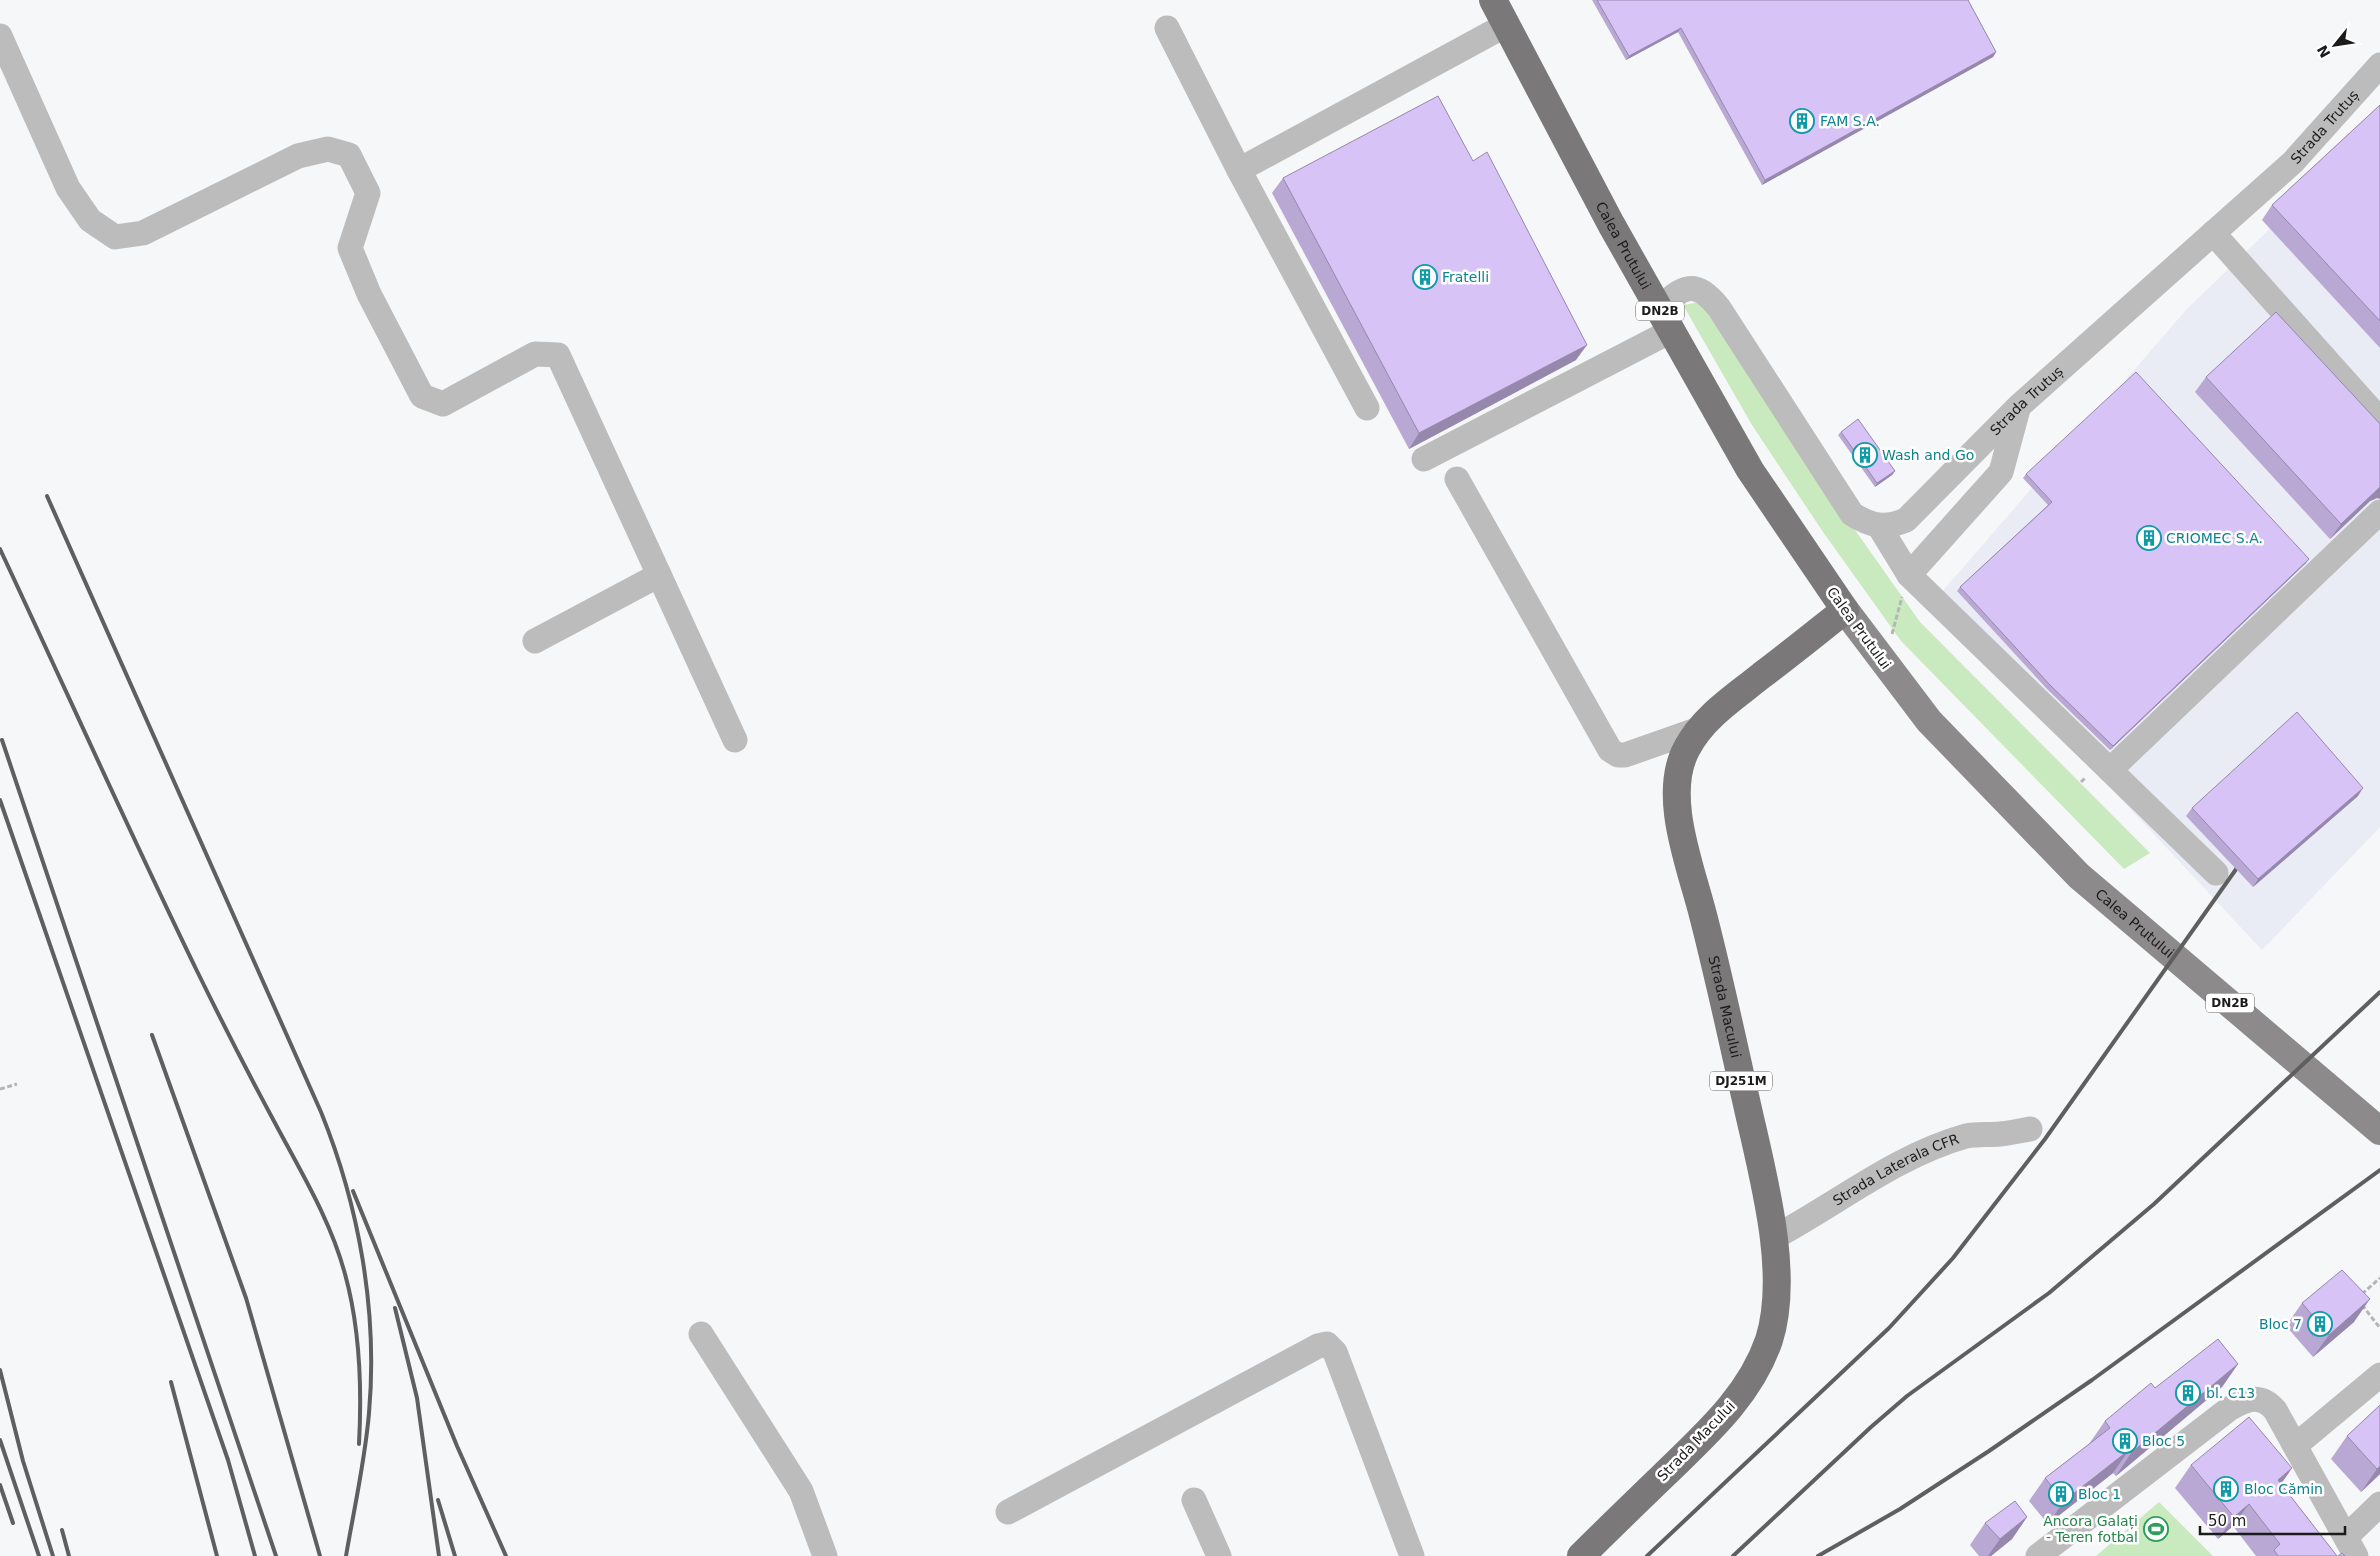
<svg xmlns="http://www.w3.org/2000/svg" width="2380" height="1556" font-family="'DejaVu Sans',sans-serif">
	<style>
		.built { fill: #e9ebf5 }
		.green { fill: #c8eabe }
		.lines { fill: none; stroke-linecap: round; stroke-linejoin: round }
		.path { stroke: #b4b5b7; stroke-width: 3; stroke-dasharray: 5 2.5; stroke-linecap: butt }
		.minor { stroke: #bdbcbc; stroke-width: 25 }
		.major { stroke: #8c8a8a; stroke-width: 28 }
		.highway { stroke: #7a7878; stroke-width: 28 }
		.rail { stroke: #5f5f60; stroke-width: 4 }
		.wall { fill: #b9a8d4 }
		.shaded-wall { fill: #9688ac }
		.building { fill: #d7c3f6; stroke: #9688ac }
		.labels { text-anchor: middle; stroke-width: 5; stroke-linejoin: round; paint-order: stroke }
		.shield { fill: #fff; stroke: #5f5f60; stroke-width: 1 }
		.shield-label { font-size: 12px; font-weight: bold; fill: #1b1b1c }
		.culture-label { font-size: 14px; fill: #0d838f; stroke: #fff; text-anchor: start }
		.street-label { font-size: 14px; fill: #1b1b1c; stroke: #fff }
		.leisure-label { font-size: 14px; fill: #27864d; stroke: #fff; text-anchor: end }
	</style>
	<rect width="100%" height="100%" fill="#f6f7f9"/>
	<!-- built -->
	<polygon class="built" points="2380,122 2380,827 2262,950 1935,600 2186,310"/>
	<!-- green -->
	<g class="green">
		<polygon points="1700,302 1807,462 1920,622 2150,853 2124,869 1901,641 1823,532 1752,425 1683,305"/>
		<polygon points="2159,1502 2213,1556 2096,1556"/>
	</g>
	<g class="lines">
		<!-- path -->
		<g class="path">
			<polyline points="1892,634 1902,597"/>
			<polyline points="2081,782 2086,777"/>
			<polyline points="0,1089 17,1084"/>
			<polyline points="2362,1294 2380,1278"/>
			<polyline points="2362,1305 2380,1328"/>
		</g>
		<!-- minor -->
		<g class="minor">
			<polyline points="1167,28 1239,170 1367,408"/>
			<polyline points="0,36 68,188 90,220 115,237 143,233 298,156 328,149 349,155 368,193 350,248 369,294 422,396 443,404 535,354 558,355 735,740"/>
			<polyline points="1239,170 1506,25"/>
			<polyline points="2213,233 2380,420"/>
			<path id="s1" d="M1659 309C1683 286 1695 278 1719 308L1852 514C1871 526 1885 529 1906 520L2019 406 2293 162 2380 65"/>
			<polyline points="1424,459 1671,331"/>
			<polyline points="1457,479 1610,750 1618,755 1625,755 1699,729"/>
			<polyline points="1879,526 1909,575 2216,873"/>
			<polyline points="1909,575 2001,472 2018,409"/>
			<polyline points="535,641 659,575"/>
			<polyline points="2110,770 2380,512"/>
			<path id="s2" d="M1773 1238C1837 1204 1895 1156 1966 1136 1976 1134 1989 1135 2000 1134 2010 1133 2020 1131 2030 1129"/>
			<polyline points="701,1334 801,1491 825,1556"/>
			<polyline points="2296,1445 2380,1375"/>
			<polyline points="1194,1500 1219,1556"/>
			<polyline points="1008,1512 1318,1346 1327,1344 1335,1352 1412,1556"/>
			<polyline points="2346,1537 2380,1504"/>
			<path d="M2038 1556 2229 1409C2246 1399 2260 1393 2275 1410L2356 1556"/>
		</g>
		<!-- major -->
		<path class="major" id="s3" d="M1845 610 1929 721 2079 876 2380 1131"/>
		<!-- highway -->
		<path class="highway" id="s4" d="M1493 0 1611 224 1750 470 1845 610C1817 632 1790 654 1762 675 1735 697 1703 717 1687 748 1661 795 1691 867 1703 915 1719 977 1732 1038 1746 1100 1761 1169 1791 1271 1769 1340 1750 1396 1705 1435 1664 1475 1636 1502 1608 1529 1581 1556"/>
		<!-- rail -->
		<g class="rail">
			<path d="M47 496 321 1112C359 1206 378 1311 369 1413 365 1461 354 1509 346 1556"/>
			<path d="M0 549C66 690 129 831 197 971 222 1022 248 1073 275 1123 301 1172 331 1221 345 1274 360 1328 362 1388 359 1444"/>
			<polyline points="2,740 276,1556"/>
			<polyline points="0,800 228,1460 255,1556"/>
			<polyline points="152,1035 246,1298 320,1556"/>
			<polyline points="353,1191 457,1446 506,1556"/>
			<polyline points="395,1308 417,1398 439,1556"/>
			<polyline points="0,1370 23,1461 53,1556"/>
			<polyline points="171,1382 217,1556"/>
			<polyline points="0,1440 39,1556"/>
			<polyline points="0,1485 13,1523"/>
			<polyline points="438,1500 455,1556"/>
			<polyline points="62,1530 69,1556"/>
			<polyline points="1647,1556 1889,1328 1953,1258 2045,1139 2244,858"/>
			<polyline points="1733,1556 1871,1427 1907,1396 2049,1293 2154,1204 2380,992"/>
			<polyline points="1818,1556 1900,1509 1989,1451 2092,1380 2380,1170"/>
		</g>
	</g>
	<!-- wall -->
	<g class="wall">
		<polygon points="1592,0 1968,0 1996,52 1993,57 1762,185 1678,32 1626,60"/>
		<polygon points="2380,105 2380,348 2262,220 2272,205"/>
		<polygon points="1283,178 1576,360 1409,449 1272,193"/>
		<polygon points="2206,377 2377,498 2370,501 2330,539 2195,392"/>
		<polygon points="1841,432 1895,471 1892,475 1875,487 1838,435"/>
		<polygon points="2026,474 2306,563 2110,750 2047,689 1957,591 1960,587 2048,505 2023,478"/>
		<polygon points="2358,796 2253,887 2186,816 2192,808"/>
		<polygon points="2302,1303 2354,1322 2313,1357 2286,1326"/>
		<polygon points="2238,1364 2222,1387 2116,1476 2113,1473 2048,1524 2029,1501 2045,1478 2089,1444 2105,1421 2155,1388"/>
		<polygon points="2380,1405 2380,1474 2361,1492 2331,1459 2347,1436"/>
		<polygon points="2191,1465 2292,1468 2281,1484 2337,1556 2256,1556 2233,1526 2218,1539 2175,1488"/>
		<polygon points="2027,1517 2012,1539 1991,1556 1979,1556 1970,1545 1985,1523"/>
	</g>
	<!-- shaded-wall -->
	<g class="shaded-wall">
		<polygon points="1681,28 1678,32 1626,60 1629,56"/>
		<polygon points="1996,52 1993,57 1762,185 1765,180"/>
		<polygon points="1587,345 1576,360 1409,449 1419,433"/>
		<polygon points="1895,471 1892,475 1875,487 1877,483"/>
		<polygon points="2380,487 2380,499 2377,498 2370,501 2330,539 2341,524"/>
		<polygon points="2309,559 2306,563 2110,750 2113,746"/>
		<polygon points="2363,788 2358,796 2253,887 2258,879"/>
		<polygon points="2370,1299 2354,1322 2313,1357 2329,1335"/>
		<polygon points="2238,1364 2222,1387 2116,1476 2131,1453"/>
		<polygon points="2129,1450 2113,1473 2048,1524 2064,1501"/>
		<polygon points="2380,1466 2380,1474 2361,1492 2377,1469"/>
		<polygon points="2292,1468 2276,1491 2278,1480"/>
		<polygon points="2249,1504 2233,1526 2218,1539 2234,1517"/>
		<polygon points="2027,1517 2012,1539 1991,1556 1988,1556 2000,1539"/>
	</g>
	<!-- building -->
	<g class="building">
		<polygon points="1597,0 1968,0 1996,52 1765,180 1681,28 1629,56"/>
		<polygon points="1438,96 1473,161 1487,152 1587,345 1419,433 1283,178"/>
		<polygon points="2380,105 2380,321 2272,205"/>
		<polygon points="2276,312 2380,424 2380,487 2341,524 2206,377"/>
		<polygon points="2136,372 2309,559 2113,746 2050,685 1960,587 2052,502 2026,474"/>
		<polygon points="1858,419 1895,471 1877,483 1841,432"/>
		<polygon points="2297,712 2363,788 2258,879 2192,808"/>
		<polygon points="2342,1270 2370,1299 2329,1335 2302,1303"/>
		<polygon points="2218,1339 2238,1364 2131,1453 2129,1450 2064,1501 2045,1478 2110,1428 2105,1421 2151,1383 2155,1388"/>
		<polygon points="2380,1405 2380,1466 2377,1469 2347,1436"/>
		<polygon points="2249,1417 2292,1468 2278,1480 2337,1556 2278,1556 2274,1550 2280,1544 2249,1504 2234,1517 2191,1465"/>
		<polygon points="2015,1501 2027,1517 2000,1539 1985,1523"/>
		<polygon points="2342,1553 2345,1556 2338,1556"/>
	</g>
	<!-- icons -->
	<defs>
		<symbol id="building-ring" viewBox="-11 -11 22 22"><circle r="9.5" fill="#fff" stroke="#0f9aa8" stroke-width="1.5"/><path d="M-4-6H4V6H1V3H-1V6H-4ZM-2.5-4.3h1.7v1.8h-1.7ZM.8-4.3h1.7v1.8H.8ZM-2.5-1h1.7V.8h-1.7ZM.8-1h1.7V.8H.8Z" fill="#0f9aa8"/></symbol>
		<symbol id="stadium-ring" viewBox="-11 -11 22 22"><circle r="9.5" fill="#fff" stroke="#2e9e5b" stroke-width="1.5"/><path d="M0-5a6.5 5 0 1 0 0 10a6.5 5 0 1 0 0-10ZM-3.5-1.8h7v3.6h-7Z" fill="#2e9e5b"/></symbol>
	</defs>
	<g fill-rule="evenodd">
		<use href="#building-ring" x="1788" y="107" width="28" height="28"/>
		<use href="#building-ring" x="1411" y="263" width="28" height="28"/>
		<use href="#building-ring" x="1851" y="441" width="28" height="28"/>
		<use href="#building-ring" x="2135" y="524" width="28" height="28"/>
		<use href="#building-ring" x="2306" y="1310" width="28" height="28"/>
		<use href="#building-ring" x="2174" y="1379" width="28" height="28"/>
		<use href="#building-ring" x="2111" y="1427" width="28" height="28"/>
		<use href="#building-ring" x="2212" y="1475" width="28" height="28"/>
		<use href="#building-ring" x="2047" y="1480" width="28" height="28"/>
		<use href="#stadium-ring" x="2142" y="1515" width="28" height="28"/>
	</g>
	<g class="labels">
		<!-- shield labels -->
		<g class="shield">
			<rect x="1636" y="301.5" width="48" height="19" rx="4"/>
			<rect x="2206" y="993.5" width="48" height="19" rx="4"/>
			<rect x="1710" y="1071.5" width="62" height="19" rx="4"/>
		</g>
		<g class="shield-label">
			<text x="1660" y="315">DN2B</text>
			<text x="2230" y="1007">DN2B</text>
			<text x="1741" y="1085">DJ251M</text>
		</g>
		<!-- culture labels -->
		<g class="culture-label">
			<text x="1820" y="126">FAM S.A.</text>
			<text x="1442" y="282">Fratelli</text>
			<text x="1882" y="460">Wash and Go</text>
			<text x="2166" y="543">CRIOMEC S.A.</text>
			<text x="2302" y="1329" text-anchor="end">Bloc 7</text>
			<text x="2206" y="1398">bl. C13</text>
			<text x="2142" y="1446">Bloc 5</text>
			<text x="2244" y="1494">Bloc Cămin</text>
			<text x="2078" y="1499">Bloc 1</text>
		</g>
		<!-- street labels -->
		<g class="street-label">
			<text dy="5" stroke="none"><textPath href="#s1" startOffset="951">Strada Trutuș</textPath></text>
			<text dy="5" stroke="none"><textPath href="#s4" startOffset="278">Calea Prutului</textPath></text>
			<text dy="5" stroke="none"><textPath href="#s1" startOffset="546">Strada Trutuș</textPath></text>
			<text transform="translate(1859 628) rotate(54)" y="5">Calea Prutului</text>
			<text dy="5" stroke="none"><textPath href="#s3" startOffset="428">Calea Prutului</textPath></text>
			<text dy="5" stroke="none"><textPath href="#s4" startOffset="1182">Strada Macului</textPath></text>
			<text dy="5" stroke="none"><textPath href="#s2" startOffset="141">Strada Laterala CFR</textPath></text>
			<text transform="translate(1696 1441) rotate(-46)" y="5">Strada Macului</text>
		</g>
		<!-- leisure labels -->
		<g class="leisure-label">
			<text x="2138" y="1526">Ancora Galați<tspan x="2138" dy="16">- Teren fotbal</tspan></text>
		</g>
	</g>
	<!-- north arrow -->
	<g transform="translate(2335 45) rotate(240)" stroke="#ffffff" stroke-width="4" paint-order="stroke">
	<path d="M0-4L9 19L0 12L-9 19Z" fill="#1b1b1c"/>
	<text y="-8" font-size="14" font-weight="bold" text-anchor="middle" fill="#1b1b1c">N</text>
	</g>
	<!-- scale -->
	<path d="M2200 1526v8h145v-8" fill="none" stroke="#1b1b1c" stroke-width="2.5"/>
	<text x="2208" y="1526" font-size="15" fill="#1b1b1c" stroke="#ffffff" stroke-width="4" paint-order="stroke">50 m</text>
</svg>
